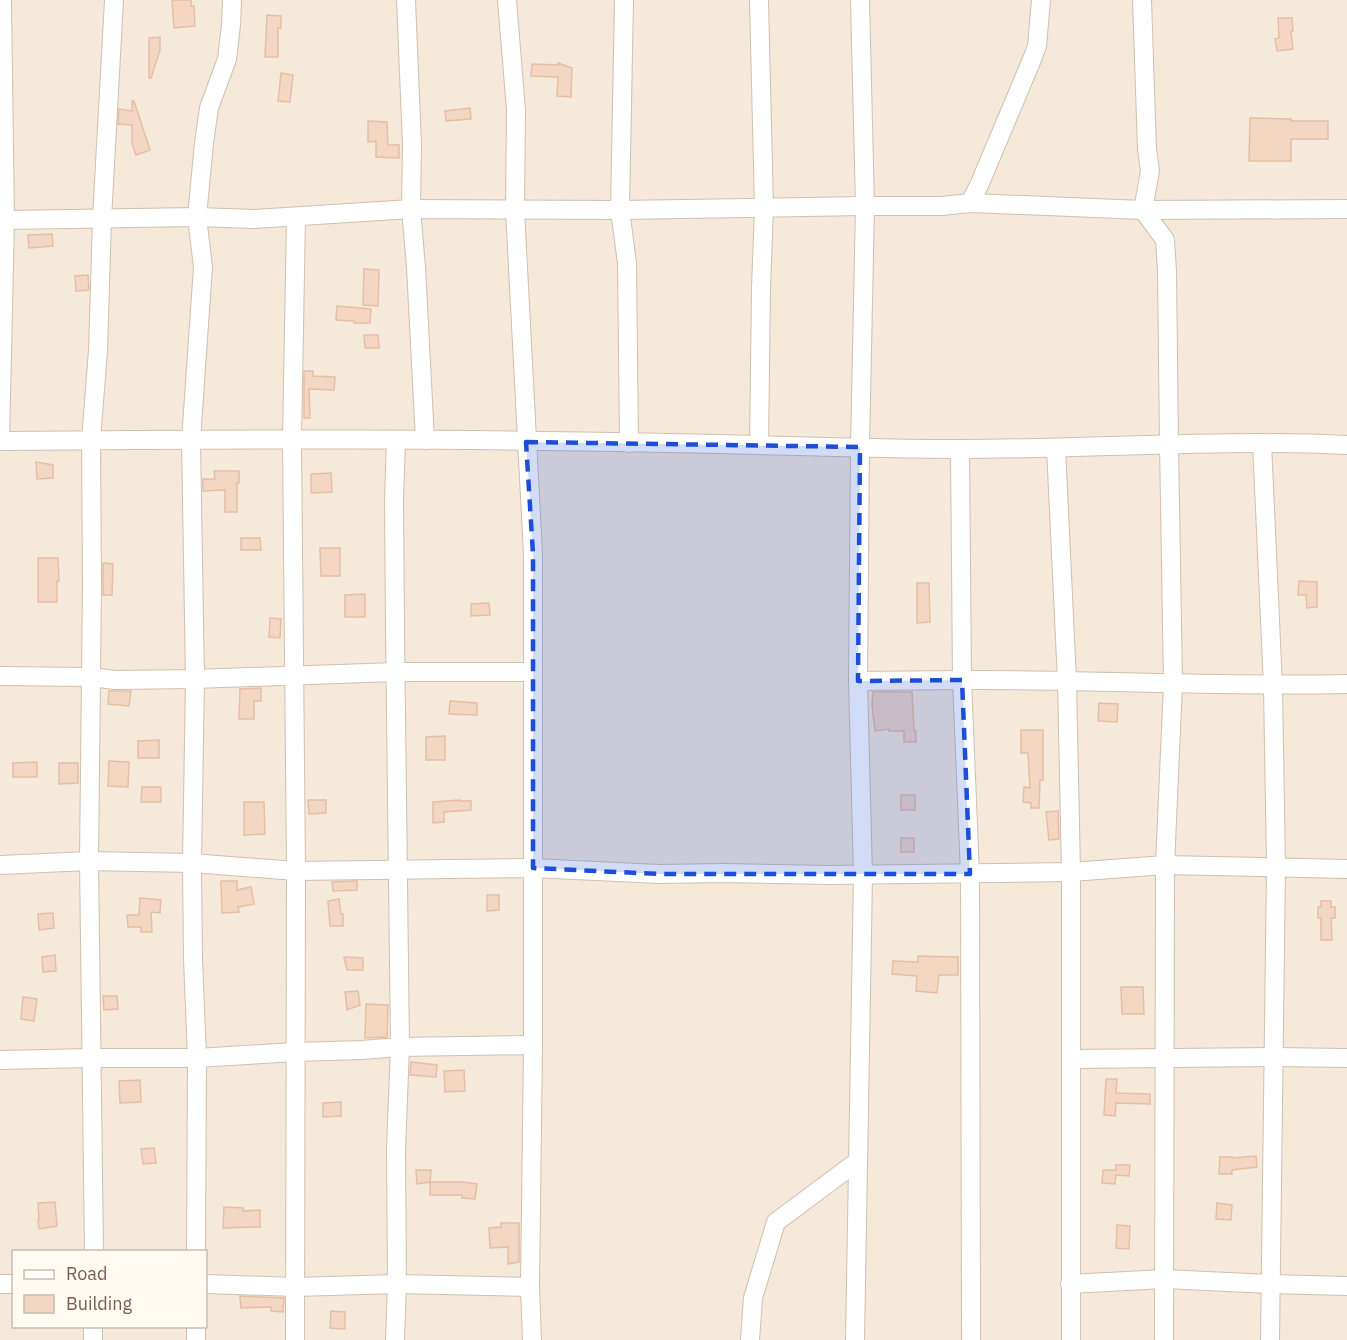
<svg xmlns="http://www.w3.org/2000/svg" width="1347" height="1340" font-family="'IBM Plex Sans',sans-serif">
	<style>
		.residential { fill: #f5e9da; fill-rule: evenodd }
		.building { fill: #f3d7c3; stroke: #e6bea3; stroke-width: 1.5 }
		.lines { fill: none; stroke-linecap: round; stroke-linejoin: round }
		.minor-casing { stroke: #d1bfb0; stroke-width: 20 }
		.minor { stroke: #fff; stroke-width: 18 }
		.marked { fill: #1d4ed8; fill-opacity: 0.2; stroke: #1d4ed8; stroke-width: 4.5; stroke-dasharray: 12 8; stroke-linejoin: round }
	</style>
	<rect width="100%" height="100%" fill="#fdf7ec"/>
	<!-- residential -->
	<path class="residential" d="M0 0H1347V1340H0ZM14 1252H206V1326H14Z"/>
	<!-- building -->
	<g class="building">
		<polygon points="172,0 191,0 191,6 194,6 195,26 174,28"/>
		<polygon points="267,15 281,16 281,28 278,28 278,57 265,57"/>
		<polygon points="1278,18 1292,18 1293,31 1291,31 1293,49 1277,51 1275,39 1279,38"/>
		<polygon points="160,37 160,50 151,78 149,78 149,38"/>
		<polygon points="558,63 572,68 571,97 557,96 558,77 531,76 532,64 558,65"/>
		<polygon points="281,73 293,75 290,102 278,101"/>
		<polygon points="132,101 134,101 150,150 136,155 132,143 132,125 118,124 119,109 132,111"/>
		<polygon points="470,108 471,119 446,121 445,111"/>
		<polygon points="1250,118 1291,119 1291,121 1328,121 1328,139 1291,139 1291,161 1249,161"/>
		<polygon points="368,121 387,122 388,145 399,145 399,158 376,157 376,141 368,142"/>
		<polygon points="52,234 53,246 29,248 28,235"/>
		<polygon points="364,269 379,270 378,306 363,305"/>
		<polygon points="88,275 89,290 76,291 75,276"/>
		<polygon points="337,306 371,309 370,323 354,323 354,321 336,320"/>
		<polygon points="364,335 378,335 379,348 365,348"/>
		<polygon points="304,371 313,371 313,376 335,377 334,390 309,389 310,418 304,418"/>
		<polygon points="36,462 53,465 53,478 37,479"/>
		<polygon points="214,471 239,471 239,483 237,483 237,512 225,512 225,490 203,491 203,479 215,479"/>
		<polygon points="331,473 332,492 311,493 311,474"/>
		<polygon points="241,538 260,538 261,550 241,550"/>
		<polygon points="320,548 340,548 340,576 321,576"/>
		<polygon points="38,558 58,558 59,581 57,581 57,602 38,602"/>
		<polygon points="103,563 113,564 112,595 103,595"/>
		<polygon points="1299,581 1317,582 1317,607 1307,608 1306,595 1298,595"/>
		<polygon points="917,583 929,583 930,622 917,623"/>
		<polygon points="365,594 365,617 345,617 345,595"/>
		<polygon points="489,603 490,615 471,616 471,604"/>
		<polygon points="270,618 281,619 280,638 269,637"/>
		<polygon points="261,688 261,701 254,701 254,719 239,719 240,689"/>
		<polygon points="109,691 131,691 129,706 108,704"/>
		<polygon points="873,692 912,692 914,731 916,731 916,742 904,742 904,731 889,731 889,729 875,731 872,705"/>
		<polygon points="450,701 477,703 477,715 449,714"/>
		<polygon points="1099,703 1118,704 1117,722 1098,721"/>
		<polygon points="1021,730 1043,730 1043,780 1040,780 1039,808 1031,808 1031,803 1023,802 1024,787 1030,788 1028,753 1021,753"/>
		<polygon points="445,736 445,760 426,760 426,737"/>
		<polygon points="159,740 159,758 138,758 138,741"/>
		<polygon points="109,761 129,762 128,787 108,786"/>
		<polygon points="37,762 37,777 13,777 13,763"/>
		<polygon points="59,763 78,763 78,783 59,784"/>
		<polygon points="142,787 161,787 161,802 141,802"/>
		<rect x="901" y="795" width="14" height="15"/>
		<polygon points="308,800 326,800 326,813 309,814"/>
		<polygon points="460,800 460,801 471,801 471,810 444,812 444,822 433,823 433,802"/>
		<polygon points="244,802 264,802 265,834 244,835"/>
		<polygon points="1058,811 1059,839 1049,840 1046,812"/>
		<rect x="901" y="838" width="13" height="14"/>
		<polygon points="221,881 237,881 237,890 251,887 254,904 238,907 239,912 222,913"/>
		<polygon points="357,881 357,890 333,891 332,882"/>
		<polygon points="487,895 499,895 499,910 487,911"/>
		<polygon points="140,898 161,900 160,913 151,912 152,932 141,932 141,927 128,927 127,915 139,915"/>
		<polygon points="339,899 341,914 343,914 343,926 330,926 328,901"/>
		<polygon points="1321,901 1331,901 1331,907 1335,907 1335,918 1331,918 1332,940 1321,940 1321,918 1318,918 1318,907 1321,907"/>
		<polygon points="53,913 54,928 39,930 38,914"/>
		<polygon points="55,955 56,971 43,972 42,957"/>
		<polygon points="918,956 958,957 958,975 939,975 937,993 916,991 917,976 892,974 893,961 918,962"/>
		<polygon points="344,957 363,958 363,970 347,970"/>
		<polygon points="1121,987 1143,987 1144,1014 1122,1014"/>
		<polygon points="358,991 360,1005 347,1010 345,992"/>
		<polygon points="103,996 117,996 118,1009 104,1010"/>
		<polygon points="23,997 37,999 34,1021 21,1019"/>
		<polygon points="366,1004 388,1005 387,1037 365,1038"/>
		<polygon points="411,1062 437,1065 436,1077 410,1075"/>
		<polygon points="464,1070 465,1091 445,1092 444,1071"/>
		<polygon points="1106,1079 1117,1079 1116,1093 1150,1094 1150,1104 1116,1103 1115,1116 1104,1115"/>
		<polygon points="140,1080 141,1102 120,1103 119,1081"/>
		<polygon points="341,1102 341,1116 323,1117 323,1103"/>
		<polygon points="154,1148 156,1163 143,1164 141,1149"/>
		<polygon points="1256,1156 1257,1167 1232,1170 1232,1174 1219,1174 1220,1157 1232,1157 1232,1158"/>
		<polygon points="1116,1165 1130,1165 1129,1176 1116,1175 1115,1184 1102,1183 1103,1170 1116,1170"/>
		<polygon points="416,1170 431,1170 430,1182 417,1184"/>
		<polygon points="430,1182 463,1182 477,1184 475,1199 462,1198 462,1195 430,1195"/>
		<polygon points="55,1202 57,1226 39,1229 38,1219 39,1219 38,1203"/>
		<polygon points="1217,1203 1232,1205 1231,1220 1216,1219"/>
		<polygon points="224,1207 243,1208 243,1211 260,1210 260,1227 223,1228"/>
		<polygon points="501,1223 519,1223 519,1262 508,1264 508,1247 490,1248 489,1228 501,1227"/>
		<polygon points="1117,1225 1130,1226 1129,1249 1116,1248"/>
		<polygon points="240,1296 284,1298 283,1312 271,1311 271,1307 241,1308"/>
		<polygon points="331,1311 345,1312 345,1329 330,1328"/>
	</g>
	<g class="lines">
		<defs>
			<g id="minor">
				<polyline points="406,0 412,145 411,209 416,267 425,440"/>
				<polyline points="507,0 516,110 515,210 533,554 533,1045 530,1287 532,1340"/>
				<polyline points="624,0 620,210 627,263 629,443"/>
				<polyline points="1142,0 1147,149 1150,171 1143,210 1165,240 1167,271 1169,444 1173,684 1165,865 1164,1340"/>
				<polyline points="970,203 980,183 1033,57 1037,46 1041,0"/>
				<polyline points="5,220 197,217 254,219 411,209 620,210 865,206 942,206 970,203 1143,210 1347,209"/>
				<polyline points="396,440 394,500 395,631 400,1047 396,1149 397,1284 530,1287"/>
				<path d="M0 441C239 439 479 438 718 444 799 446 880 449 961 449 1090 449 1218 439 1347 445"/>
				<polyline points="0,441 5,220 2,0"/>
				<polyline points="1262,443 1273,686 1276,867 1270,1340"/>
				<polyline points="759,445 761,288 764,208 759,0"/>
				<polyline points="1056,448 1067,681 1071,872 1071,1340"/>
				<polyline points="960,449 962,680 970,874 971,1340"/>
				<polyline points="0,676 91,677 115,680 195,679 395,672 533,672"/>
				<path d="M858 681C928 680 998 679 1068 681 1161 683 1254 686 1347 684"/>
				<polyline points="0,865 89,861 192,863 296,871 533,868 659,874 723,873 828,875 1071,872 1165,865 1347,869"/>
				<polyline points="1071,1059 1273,1057 1347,1058"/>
				<polyline points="0,1060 91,1058 197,1058 295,1052 362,1050 400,1047 533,1045"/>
				<polyline points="94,1252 89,861 92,584 91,440 98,351 102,219 114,0"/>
				<polyline points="196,1252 197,1058 193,959 192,863 195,679 191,440 203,267 197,217 204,143 209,108 227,59 231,25 232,0"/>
				<polyline points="0,1284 14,1284"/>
				<polyline points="206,1284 295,1287 397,1284 395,1340"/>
				<polyline points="1070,1284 1164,1279 1270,1284 1347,1286"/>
				<polyline points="93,1340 93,1326"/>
				<polyline points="196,1340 196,1326"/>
				<polyline points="295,1340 296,871 292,440 296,217"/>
				<polyline points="750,1340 753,1298 776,1222 858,1161"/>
				<polyline points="855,1340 863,875 858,681 860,447 865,206 860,0"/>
			</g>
		</defs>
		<!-- minor casing -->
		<use href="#minor" class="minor-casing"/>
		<!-- minor -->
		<use href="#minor" class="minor"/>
	</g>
	<!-- marked area -->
	<path class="marked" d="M526 442 860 447 858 681 962 680 970 874H659L533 868V554Z"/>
	<!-- legend -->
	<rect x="12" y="1250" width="195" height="78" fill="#fffaf2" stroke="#cabcb0" stroke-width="1.5"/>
	<rect x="24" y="1270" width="30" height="9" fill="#ffffff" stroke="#cabcb0" stroke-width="1.5"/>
	<text x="66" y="1280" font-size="18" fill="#7a5e4d">Road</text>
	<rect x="24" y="1295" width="30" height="18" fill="#f3d7c3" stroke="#cabcb0" stroke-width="1.5"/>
	<text x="66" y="1310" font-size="18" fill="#7a5e4d">Building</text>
</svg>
